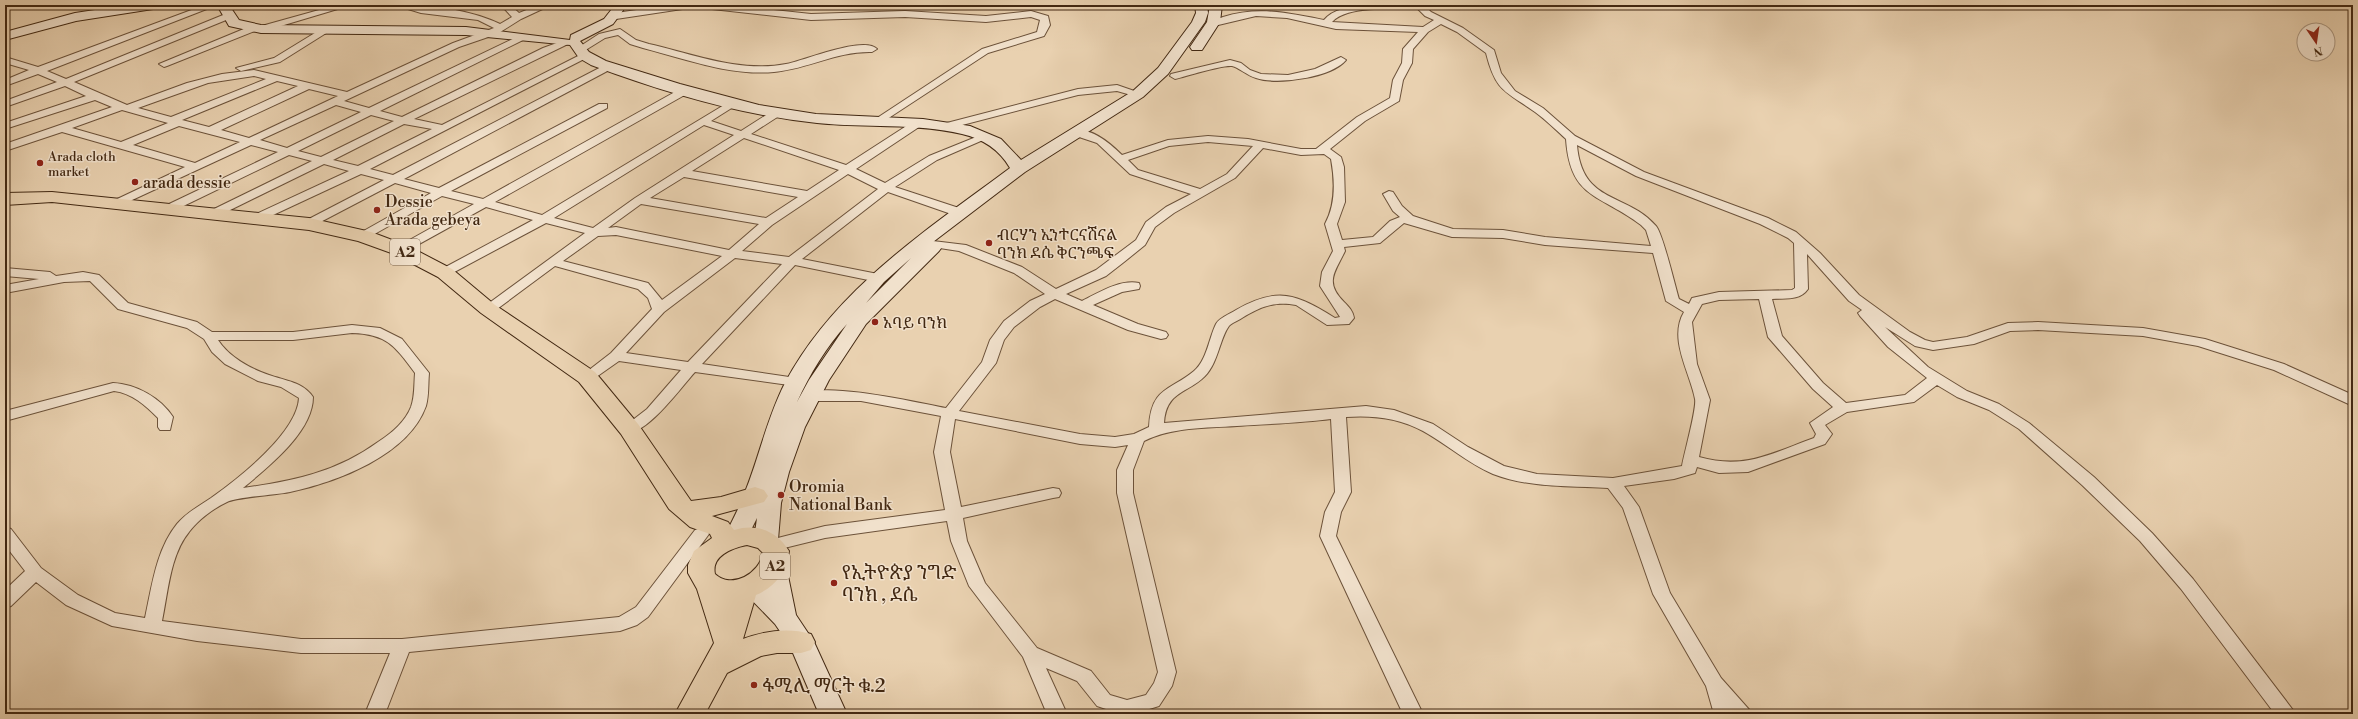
<svg xmlns="http://www.w3.org/2000/svg" width="2358" height="719" font-family="'Libre Bodoni','Noto Serif Ethiopic',serif">
	<style>
		.lines { fill: none; stroke-linecap: round; stroke-linejoin: round }
		.street-casing { stroke: #6c523a; stroke-width: 2 }
		.secondary-casing { stroke: #422812; stroke-width: 2 }
		.highway-casing { stroke: #422812; stroke-width: 2 }
		.street { fill: #f1e1cc; fill-rule: evenodd }
		.secondary { fill: #f1e1cc; fill-rule: evenodd }
		.highway { fill: #e9d1b0; fill-rule: evenodd }
		.poi-dot { fill: #8f2418; stroke: #f1e1cc; stroke-width: 1.5 }
		.labels { text-anchor: middle; stroke-width: 3; stroke-linejoin: round; paint-order: stroke }
		.far-poi-label { font-size: 13px; fill: #422812; stroke: #f1e1cc; text-anchor: start }
		.shield { fill: #f1e1cc; stroke: #76604a; stroke-width: 1 }
		.shield-label { font-size: 15px; font-weight: bold; fill: #422812 }
		.poi-label { font-size: 16px; fill: #422812; stroke: #f1e1cc; text-anchor: start }
		.near-poi-label { font-size: 19px; fill: #422812; stroke: #f1e1cc; text-anchor: start }
	</style>
	<rect width="100%" height="100%" fill="#e9d1b0"/>
	<filter id="stains"><feTurbulence type="fractalNoise" baseFrequency=".005" numOctaves="4"/><feColorMatrix values="0 0 0 0 .2 0 0 0 0 .09 0 0 0 0 .02 0 0 0 .5 -.17"/></filter>
	<radialGradient id="worn" r=".72"><stop offset=".6" stop-color="#630" stop-opacity="0"/><stop offset="1" stop-color="#630" stop-opacity=".3"/></radialGradient>
	<g class="lines">
		<defs>
			<g id="street">
				<path d="M205 5H217L47 71 66 79 228 13 233 16 231 18 74 82 127 105 187 83 222 74 254 70 347 92 453 43 494 28 478 20 421 13 395 5C429 5 469 9 500 24L512 17 501 5H510L519 13 539 5H551L521 19 497 34 459 47 344 101 369 108 521 35 529 37 380 111 402 117 543 48 565 40 570 43 414 119 442 125 582 54 590 56 370 169 393 175 607 64H613V68L404 179 439 188 599 104H607V108L451 191 483 199 682 88H690V92L495 202 542 215 734 99 739 102 738 104 711 121 741 131 774 110H782V114L751 134 846 165 911 123H919V127L856 169 885 183 929 156 981 135 985 134 990 137 937 160 895 187 965 210 967 213 965 216H957L888 192 802 259 883 275 884 278 883 281 878 282 795 265 702 364 796 378 803 382 801 385 796 386 695 372C682 386 645 438 625 432L622 429 625 426 647 409 681 370 619 361 592 380H582L580 377 611 353 652 309 648 298 638 289 555 266 493 312 488 313 481 309 585 233 546 223 445 277 439 273 440 270 533 220 486 207 401 254 397 253 395 250 397 247 474 204 442 196 364 240 360 239 358 236 360 233 431 193 395 183 309 228 305 227 303 224 305 221 384 180 361 174 258 222 254 221 252 218 254 215 349 171 324 164 216 217 210 213 212 210 312 161 289 155 171 212 167 211 165 208 167 205 278 152 251 145 117 207 113 205 111 203 113 201 185 167 62 132 5 151V144L112 107 95 100 5 129V123L86 96 65 86 5 107V101L57 82 38 74 5 86V80L29 70 5 63V57L38 67ZM254 76 266 79 171 117 138 108 208 83ZM277 81 298 86 209 127 182 120ZM309 89 338 96 249 138 221 130ZM336 105 361 112 287 148 260 140ZM122 110 168 123 121 142 72 128ZM371 115 394 121 321 157 298 151ZM404 124 432 129 358 166 333 160ZM704 125 734 135 635 198 593 228 554 218ZM179 126 240 142 195 163 133 145ZM744 138 839 170 807 191 692 171ZM848 174 878 189 789 257 742 251 772 225ZM684 177 798 197 766 218 650 198ZM641 204 759 224 729 250 616 227 608 228ZM616 235 722 256 662 300 648 283 563 261 598 236ZM735 258 782 264 688 362 626 353 664 312Z"/>
				<polygon points="337,5 351,5 264,31 257,30 167,66 164,67 159,64 251,26 258,27"/>
				<polygon points="671,5 693,5 689,8 616,19 611,16 616,13"/>
				<polygon points="699,5 727,5 811,14 905,11 986,16 1031,11 1048,16 1050,25 1044,36 988,53 878,125 874,124 874,120 982,49 1037,32 1040,20 1031,17 986,22 905,17 811,20 703,8"/>
				<path d="M1364 5H1424L1431 12 1463 28 1494 50 1501 73 1515 91 1543 108 1575 136 1644 172 1768 218 1796 232 1820 253 1859 295 1910 332 1925 340 1933 342 1967 337 2008 323 2038 322 2143 328 2205 339 2284 364 2353 395V406L2274 370 2198 346 2143 336 2038 330 2010 331 1974 344 1933 350 1915 346 1885 327 1928 367 1967 391 1999 404 2029 423 2094 477 2152 533 2193 579 2296 714H2275L2181 589 2140 541 2082 485 2019 429 1989 410 1957 397 1937 385 1914 402 1847 412 1825 425 1832 434 1825 444 1748 472 1719 473 1697 467 1695 473 1674 479 1624 486 1639 507 1670 593 1721 678 1753 714H1714L1706 686 1653 594 1623 508 1608 488C1571 486 1529 488 1493 474 1467 463 1447 444 1423 431 1399 418 1372 415 1346 417L1351 492 1341 512 1336 536 1423 714H1403L1320 536 1325 512 1335 492 1331 419C1300 423 1268 424 1237 426 1206 428 1172 427 1144 441L1133 470V493L1176 672 1172 686 1159 706 1133 714H1121L1097 706 1077 681 1046 668 1067 714H1047L1023 657 969 586 951 541 947 521 825 538 772 551 766 549 764 545 766 541 825 526 945 510 934 452 941 416 861 401H811L804 396C815 379 925 404 946 408L982 362 990 340 1004 321 1030 301 1045 294 1014 273 959 251 933 247 931 244 933 241 966 245 1022 267 1056 289 1096 270 1136 240 1146 222 1166 207 1191 194 1130 174 1097 143 1073 135V131C1090 126 1111 144 1122 155L1168 140 1208 136 1248 139 1301 149H1316L1357 117 1390 98 1393 80 1402 63 1403 49 1418 32 1336 29 1287 18 1256 16 1214 26 1209 23C1213 19 1218 19 1223 17 1258 6 1289 13 1324 20 1333 9 1349 7 1364 5ZM1417 8 1425 16 1434 20 1423 27 1332 22C1347 5 1395 9 1417 8ZM1441 24 1457 32 1486 53C1496 93 1506 91 1535 112 1546 120 1556 130 1566 139 1570 200 1601 194 1641 225L1646 230 1651 246 1545 237 1503 230 1453 229 1413 216 1402 206 1393 192 1389 191 1383 194 1393 211 1400 217 1390 221 1373 237 1342 240 1337 224 1345 202 1344 167 1341 157 1330 149 1365 121 1399 101 1403 80 1412 63 1413 49 1428 32ZM1208 142 1253 146 1227 174 1200 189 1138 170 1128 160 1169 146ZM1577 145 1636 176 1760 224 1788 238 1794 243 1795 288 1792 290 1719 292 1692 298 1689 304 1679 299C1675 286 1663 234 1656 226 1627 192 1582 205 1577 145ZM1263 148 1301 155 1324 154 1331 159C1335 181 1336 204 1325 224L1333 251 1322 272 1320 286 1340 317 1335 318C1296 294 1278 286 1236 310 1230 314 1219 318 1216 324 1209 338 1207 360 1194 371 1170 391 1151 387 1149 427L1134 434 1115 437 1080 434 959 411 996 363 1004 340 1014 327 1040 307 1055 299 1128 330 1161 339 1166 338 1168 335 1166 332 1138 324 1093 305 1122 292 1139 289 1140 286 1139 283C1120 279 1098 293 1082 301L1066 294 1106 276 1124 262 1145 245 1155 227 1174 213 1235 178ZM1404 223 1452 237 1503 238 1545 245 1653 253 1666 301 1684 312C1668 339 1690 372 1695 399 1697 408 1684 454 1682 466L1613 478 1537 474 1504 466 1468 447 1433 424 1394 410 1366 406 1164 423C1166 391 1187 394 1205 376 1218 363 1220 338 1229 326 1231 323 1238 321 1242 318 1260 307 1274 301 1296 305L1327 325 1349 324 1354 318C1353 311 1349 307 1344 302 1324 282 1335 272 1345 251L1344 247 1380 243ZM1807 254 1849 301 1862 310 1858 313 1860 316 1888 347 1927 378 1905 395 1846 403 1823 383 1782 336 1772 299C1785 298 1800 301 1808 289ZM1759 299 1768 337 1813 389 1833 407 1810 423 1816 434 1814 438C1772 453 1745 470 1699 457L1710 400 1697 364 1692 322 1702 304 1719 300ZM955 419 1080 444 1115 447 1128 445 1117 470V493L1158 672 1154 683 1146 695 1127 700 1110 695 1091 671 1037 648 985 583 967 541 963 518 1053 498 1059 497 1061 493 1059 489 1053 488 961 507 950 452Z"/>
				<polygon points="323,28 331,30 280,62 241,71 236,68 274,58"/>
				<path d="M620 29 636 40 649 44C693 54 740 73 786 64 803 61 864 35 877 49L872 52C837 51 808 69 774 72 730 76 685 59 643 48L630 44 618 35 605 38 584 51 576 49 599 34Z"/>
				<path d="M1341 57 1346 60C1331 78 1277 85 1256 78 1248 76 1238 67 1232 66 1221 65 1187 76 1175 79L1170 76 1171 74 1230 60 1241 63 1250 70 1261 74 1288 75 1315 69Z"/>
				<polygon points="1117,85 1143,94 1138,97 1117,91 1078,95 943,130 938,127 939,125 1078,89"/>
				<path d="M5 268 50 272 56 276 83 272 99 275 128 303 197 322 212 332H293L352 325 380 328 402 339 429 373C428 384 429 395 426 406 408 456 336 482 290 492 276 495 237 497 227 502 214 508 198 520 189 532 170 555 168 593 162 621L301 639H402L619 617 636 607 695 530 701 528 707 530 709 534 648 617 637 625 620 631 409 652 385 714H365L390 653H301L197 641 112 626 66 605 36 582 11 606 5 608V590L25 571 5 545V527L11 529 41 568 78 595 115 613 145 618C152 586 156 550 177 524 186 513 199 506 211 498 238 479 297 433 299 398L281 387 258 381 225 364 212 352 204 339 187 328 118 309 90 281 64 282 5 293V285L39 279 5 276ZM352 333C387 334 395 346 415 373 414 384 415 396 411 407 405 422 392 433 378 442 337 472 293 481 243 488 268 467 313 432 313 397 303 382 286 381 269 375 251 369 229 357 218 340H293Z"/>
				<path d="M113 383C136 384 161 398 173 417L170 430H160L158 427V418C146 406 132 393 114 391L5 421V411Z"/>
			</g>
			<g id="secondary">
				<polygon points="128,5 159,5 153,9 76,21 5,40 5,32 75,13"/>
				<path d="M217 5H229L239 20 261 25 466 27 570 40 571 35 604 19 615 5H627L613 24 580 41 589 52 606 61 680 84 759 105 816 114 923 119 970 126 1001 139 1021 160 1133 91 1158 68 1192 22 1196 13 1195 5H1207L1208 13 1205 22 1168 74 1143 97 1025 172 933 242 939 243 942 247 939 251 866 324 829 380 805 427 789 472 781 503 778 540 774 546 766 548 758 546 754 540 757 518 744 544 736 546 728 544 724 538C730 524 738 511 743 497 759 459 766 420 785 383 835 289 927 230 1010 168 999 149 983 139 962 134 915 123 865 128 817 123 740 115 663 92 591 65L579 58 570 45 466 35 261 33 229 26ZM911 258 866 303 884 282ZM847 324 809 380 797 402C810 374 826 347 847 324Z"/>
				<polygon points="1210,5 1222,5 1220,22 1202,50 1192,50 1190,47 1207,22"/>
				<path d="M774 557 783 560 786 566 796 615 814 642 847 714H819L790 646 775 624 743 591 740 585 743 579C752 576 758 576 765 583L762 566 765 560Z"/>
			</g>
			<path id="highway" d="M52 192 309 218 371 232 408 246 452 269 495 305 595 372 638 424 691 501 721 497 755 487 764 490 768 496 764 502 712 516 728 522 734 530C757 523 777 531 789 551 787 572 775 587 756 595L743 639C765 631 788 627 811 634L815 642 811 650 801 653H777L761 656 727 673 705 714H675L714 643 697 589 688 573V565L694 551 712 538 710 534 690 527 669 509 621 434 579 382 481 313 438 277 394 254 358 241 309 230 52 202 5 205V193ZM747 545 758 548 763 553C760 573 732 590 715 574 711 556 732 548 747 545Z"/>
		</defs>
		<!-- street casing -->
		<use href="#street" class="street-casing"/>
		<!-- secondary casing -->
		<use href="#secondary" class="secondary-casing"/>
		<!-- highway casing -->
		<use href="#highway" class="highway-casing"/>
		<!-- street -->
		<use href="#street" class="street"/>
		<!-- secondary -->
		<use href="#secondary" class="secondary"/>
		<!-- highway -->
		<use href="#highway" class="highway"/>
	</g>
	<!-- markers -->
	<g class="poi-dot">
		<circle cx="40" cy="163" r="4"/>
		<circle cx="135" cy="182" r="4"/>
		<circle cx="377" cy="210" r="4"/>
		<circle cx="989" cy="243" r="4"/>
		<circle cx="875" cy="322" r="4"/>
		<circle cx="781" cy="495" r="4"/>
		<circle cx="834" cy="583" r="4"/>
		<circle cx="754" cy="685" r="4"/>
	</g>
	<g class="labels">
		<!-- far-poi labels -->
		<g class="far-poi-label">
			<text x="48" y="161">Arada cloth<tspan x="48" dy="15">market</tspan></text>
		</g>
		<!-- shield labels -->
		<g class="shield">
			<rect x="390" y="239" width="30" height="26" rx="3"/>
			<rect x="760" y="553" width="30" height="26" rx="3"/>
		</g>
		<g class="shield-label">
			<text x="405" y="257">A2</text>
			<text x="775" y="571">A2</text>
		</g>
		<!-- poi labels -->
		<g class="poi-label">
			<text x="143" y="188">arada dessie</text>
			<text x="385" y="207">Dessie<tspan x="385" dy="18">Arada gebeya</tspan></text>
			<text x="997" y="240">ብርሃን ኢንተርናሽናል<tspan x="997" dy="18">ባንክ ደሴ ቅርንጫፍ</tspan></text>
			<text x="883" y="328">አባይ ባንክ</text>
			<text x="789" y="492">Oromia<tspan x="789" dy="18">National Bank</tspan></text>
		</g>
		<!-- near-poi labels -->
		<g class="near-poi-label">
			<text x="842" y="579">የኢትዮጵያ ንግድ<tspan x="842" dy="22">ባንክ , ደሴ</tspan></text>
			<text x="762" y="692">ፋሚሊ ማርት ቁ.2</text>
		</g>
	</g>
	<!-- margin -->
	<rect width="2358" height="719" fill="none" stroke="#e9d1b0" stroke-width="20"/>
	<rect x="6" y="6" width="2346" height="707" fill="none" stroke="#422812" stroke-width="2"/>
	<rect x="10" y="10" width="2338" height="699" fill="none" stroke="#422812"/>
	<!-- north arrow -->
	<g transform="translate(2316 42) rotate(167)"><circle r="19" fill="#f1e1cc" stroke="#ab9782"/>
	<path d="M0-3L7 15L0 10L-7 15Z" fill="#8f2418"/>
	<text y="-6" font-size="11" font-weight="bold" text-anchor="middle" fill="#422812">N</text>
	</g>
	<rect width="100%" height="100%" filter="url(#stains)"/>
	<rect width="100%" height="100%" fill="url(#worn)"/>
</svg>
